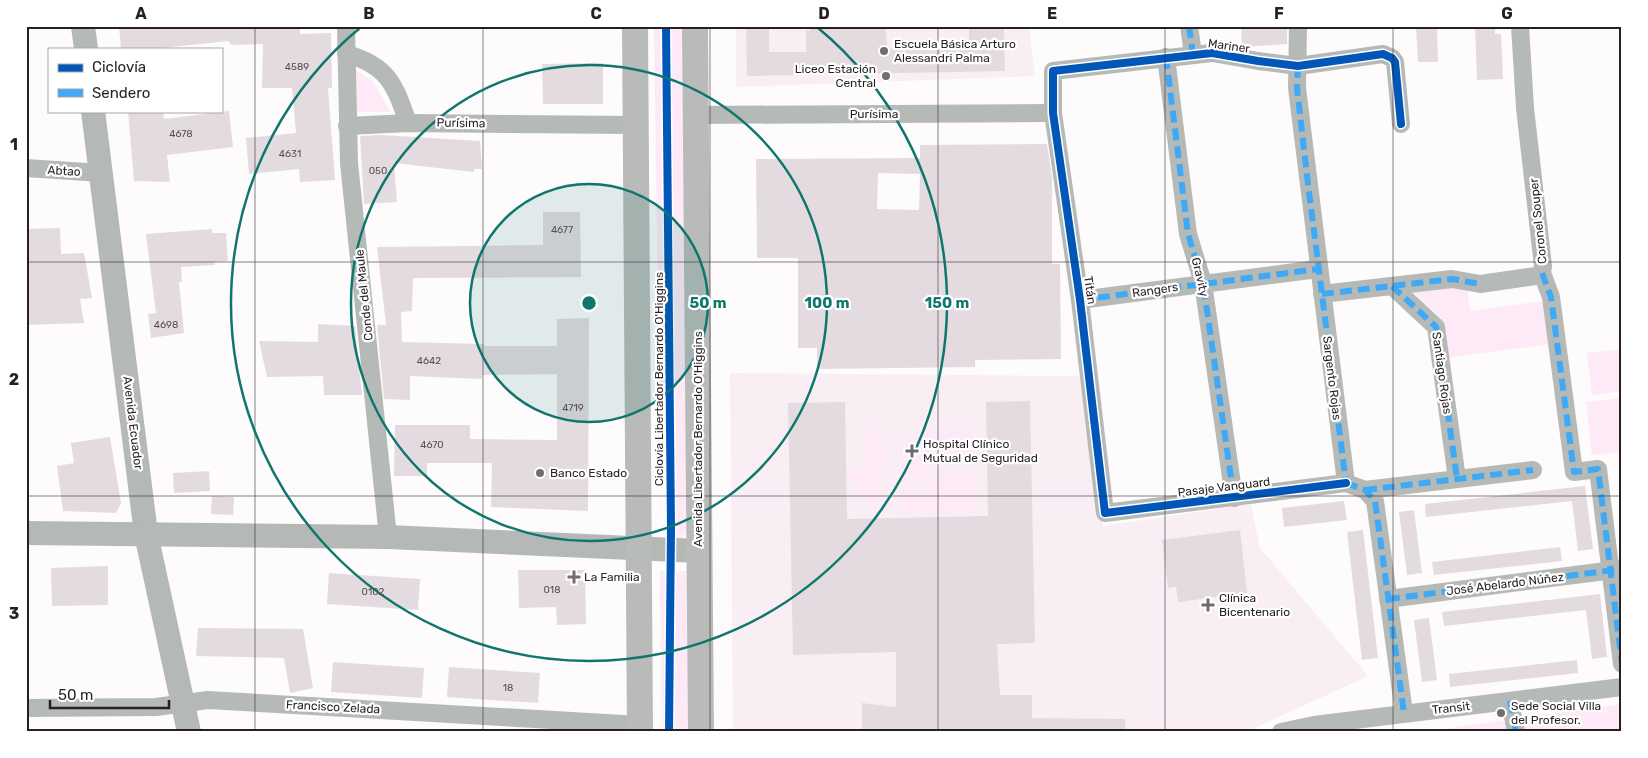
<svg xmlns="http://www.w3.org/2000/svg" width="1648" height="758" font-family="Rubik,sans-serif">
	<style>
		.built { fill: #f9eef4 }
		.green { fill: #feeaf6 }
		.building { fill: #e4dbe0; fill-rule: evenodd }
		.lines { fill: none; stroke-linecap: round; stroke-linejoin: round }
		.street { stroke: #b6bab6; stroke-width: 18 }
		.secondary { stroke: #b5b9b5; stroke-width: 24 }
		.primary { stroke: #b9bbb9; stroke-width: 26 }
		.quiet { stroke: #3fa9f5; stroke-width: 6; stroke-dasharray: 12 6; stroke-linecap: butt }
		.cycleway-casing { stroke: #fff; stroke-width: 11 }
		.cycleway { stroke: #0057b8; stroke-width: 8 }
		.grid { fill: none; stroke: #271f24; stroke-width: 1; stroke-opacity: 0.55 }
		.ring { fill: none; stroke: #0f766e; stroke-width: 2.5 }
		.poi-dot { fill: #726c70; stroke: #fff; stroke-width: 2 }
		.labels { text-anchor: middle; stroke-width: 4.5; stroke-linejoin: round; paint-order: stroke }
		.number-label { font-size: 10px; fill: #564e53 }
		.poi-label { font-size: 12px; fill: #271f24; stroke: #fff; text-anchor: start }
		.street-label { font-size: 12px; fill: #271f24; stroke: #fff }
		.centre { fill: #0f766e; stroke: #fff; stroke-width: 2.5 }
		.ring-label { font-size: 15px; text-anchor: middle; font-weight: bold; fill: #0f766e; stroke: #fff; stroke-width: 4.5; stroke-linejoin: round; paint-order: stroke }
		.neatline { fill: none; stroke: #271f24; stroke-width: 2 }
		.grid-label { font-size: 16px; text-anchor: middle; font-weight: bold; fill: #271f24 }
	</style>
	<rect width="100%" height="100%" fill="#fdfbfc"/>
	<!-- built -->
	<g class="built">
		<polygon points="736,26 1029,26 1035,76 736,87"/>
		<polygon points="730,373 1083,376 1103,526 1251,504 1260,548 1368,676 1246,732 733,732"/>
	</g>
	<!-- green -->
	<g class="green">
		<polygon points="654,26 688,26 687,533 679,539 670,536 667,527 666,439 659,390"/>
		<polygon points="355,70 373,81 390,112 356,112"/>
		<polygon points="1467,286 1470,311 1543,301 1551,344 1446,358 1441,318 1412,291"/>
		<polygon points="1622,349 1622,391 1592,395 1587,353"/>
		<polygon points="1622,398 1622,452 1592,455 1586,402"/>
		<path d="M872 424C892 460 890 454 875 491L881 508 873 513 849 479 850 472 864 466 870 445 862 430Z"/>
		<polygon points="973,429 974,458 931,459 932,482 902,484 900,432"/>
		<polygon points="975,472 975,513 901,514 901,490 935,490 935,473"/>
		<polygon points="660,571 689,571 693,732 662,732"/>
		<polygon points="1622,704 1622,732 1422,732"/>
	</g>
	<!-- building -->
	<g class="building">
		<polygon points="119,26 300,26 300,34 331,33 332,88 328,88 335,180 300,182 299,169 249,174 246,138 296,133 292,88 262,88 263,44 232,45 228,41 153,49 121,49"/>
		<polygon points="746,26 769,26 769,52 806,52 806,30 810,31 810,26 886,26 887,49 969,47 969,26 1004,26 1005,71 747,76"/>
		<polygon points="1241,26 1287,26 1287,44 1242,47"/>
		<polygon points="1416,26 1437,26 1438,62 1418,62"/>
		<polygon points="1475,26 1495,26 1495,34 1501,34 1503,79 1477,80"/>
		<polygon points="603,63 603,104 543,104 542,64"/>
		<polygon points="128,111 163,111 164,119 229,111 233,147 167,155 170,182 134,181"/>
		<polygon points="381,135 480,141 482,169 474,169 474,172 394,163 397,202 364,204 360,136"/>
		<path d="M1047 144 1052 178V264H1060L1061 359 975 360V367L817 369V348H798V258H757L756 159 920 158V145ZM878 173 920 174 919 210 877 209Z"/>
		<polygon points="543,212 580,212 581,277 413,278 412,311 401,312 402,342 484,344 484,346 557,346 557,319 589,318 588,511 491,507 492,463 427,463 427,476 394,476 395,425 470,425 470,439 557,440 557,374 482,375 482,379 410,376 410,400 384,399 377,325 386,325 377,247 543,245"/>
		<polygon points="60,228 61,254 84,253 92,298 80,299 84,323 26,325 26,229"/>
		<polygon points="212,229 212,233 226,233 228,261 214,262 215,265 181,267 182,282 179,282 184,333 151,338 148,314 156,313 146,234"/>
		<polygon points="318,324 355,326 362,395 324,395 323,376 267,377 259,341 318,342"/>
		<polygon points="1030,401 1035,643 997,644 1000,695 1032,695 1032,718 1125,719 1126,732 862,732 862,703 896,707 896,652 793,655 788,403 845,402 847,519 988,516 986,402"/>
		<polygon points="110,437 121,503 116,513 63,511 57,466 74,463 71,443"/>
		<polygon points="209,471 210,491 174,493 173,473"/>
		<polygon points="1585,486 1593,549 1578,551 1572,501 1426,517 1425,504"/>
		<polygon points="212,496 234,497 233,515 211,514"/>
		<polygon points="1344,501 1347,520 1284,527 1282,508"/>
		<polygon points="1414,510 1422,573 1407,575 1399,512"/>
		<polygon points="1240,530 1247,593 1178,602 1176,587 1168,588 1162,540"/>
		<polygon points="1363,530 1378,658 1362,660 1347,532"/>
		<polygon points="1560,547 1562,561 1434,575 1432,562"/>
		<polygon points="108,566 108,605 52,606 51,568"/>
		<polygon points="518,570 585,570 586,624 557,625 556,607 519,608"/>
		<polygon points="329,573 420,579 418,610 327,604"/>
		<polygon points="1600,594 1607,657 1592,659 1586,610 1444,626 1442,612"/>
		<polygon points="1429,618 1437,680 1422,682 1414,620"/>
		<polygon points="198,628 303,629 313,688 290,693 284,658 196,656"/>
		<polygon points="1577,660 1578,673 1450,687 1449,674"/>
		<polygon points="333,662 424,668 422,698 331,692"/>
		<polygon points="449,667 540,673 538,703 447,697"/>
	</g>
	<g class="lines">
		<!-- street -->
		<g class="street">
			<polyline points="346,26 349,163 388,537"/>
			<polyline points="1189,26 1193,54"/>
			<polyline points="1298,26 1297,88 1346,483"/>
			<polyline points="1520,26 1525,108 1543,266 1542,273 1551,297 1574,472 1598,469 1622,664"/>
			<path d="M346 54C388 65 395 85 408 123"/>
			<polyline points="1166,57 1188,234 1203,283 1234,498"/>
			<polyline points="696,115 1053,113"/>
			<polyline points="347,126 408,123 635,125"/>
			<polyline points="26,168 101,173"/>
			<polyline points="1392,286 1436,327 1457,479"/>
			<polyline points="1322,294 1452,279 1480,284 1536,276 1542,273"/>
			<polyline points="1080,300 1318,269"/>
			<polyline points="1346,483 1105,513 1080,300 1053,113 1053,71 1212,53 1258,61 1298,66 1383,54 1392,58 1395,62 1401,124"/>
			<polyline points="1346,483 1365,490 1375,501 1404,713"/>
			<polyline points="1365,490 1533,470"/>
			<polyline points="1388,599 1621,569"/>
			<polyline points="1510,701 1516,732"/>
			<polyline points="26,708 156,707 208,700 640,725"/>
			<polyline points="1281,732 1314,725 1622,687"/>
		</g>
		<!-- secondary -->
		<g class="secondary">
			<polyline points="83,26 86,49"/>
			<polyline points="93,111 146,534 189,732"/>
			<polyline points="26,533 388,537 699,551"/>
		</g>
		<!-- primary -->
		<g class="primary">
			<polyline points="635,26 640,732"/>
			<polyline points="695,26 701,732"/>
		</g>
		<!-- quiet -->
		<g class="quiet">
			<polyline points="1189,26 1193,54"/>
			<polyline points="1166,57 1188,234 1203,283 1234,498"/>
			<polyline points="1298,66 1297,88 1308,184 1346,483"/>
			<polyline points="1542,273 1551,297 1574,472 1598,469 1622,664"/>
			<polyline points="1392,286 1436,327 1457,479"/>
			<polyline points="1322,294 1452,279 1480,284"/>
			<polyline points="1080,300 1318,269"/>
			<polyline points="1346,483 1365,490 1375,501 1404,713"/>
			<polyline points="1365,490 1533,470"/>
			<polyline points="1388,599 1622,569"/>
			<polyline points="1510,701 1516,732"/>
		</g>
		<defs>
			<g id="cycleway">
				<polyline points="666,26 671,528 669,732"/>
				<polyline points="1346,483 1105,513 1080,300 1053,113 1053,71 1212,53 1258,61 1298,66 1383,54 1392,58 1395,62 1401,124"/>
			</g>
		</defs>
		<!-- cycleway casing -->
		<use href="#cycleway" class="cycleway-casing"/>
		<!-- cycleway -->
		<use href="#cycleway" class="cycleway"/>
	</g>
	<!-- grid -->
	<path class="grid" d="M255 26V732M483 26V732M710 26V732M938 26V732M1165 26V732M1393 26V732M26 262H1622M26 496H1622"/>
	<!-- distance rings -->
	<circle cx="589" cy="303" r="119" fill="#0f766e" fill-opacity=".12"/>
	<g class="ring">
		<circle cx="589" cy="303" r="119"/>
		<circle cx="589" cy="303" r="238"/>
		<path d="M817 27A358 358 0 1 1 361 27"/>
	</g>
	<!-- markers -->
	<g class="poi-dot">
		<circle cx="884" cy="51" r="5"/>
		<circle cx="886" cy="76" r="5"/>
		<path d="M909.5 443.5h5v5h5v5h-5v5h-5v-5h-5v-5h5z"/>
		<circle cx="540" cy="473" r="5"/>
		<path d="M571.5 569.5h5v5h5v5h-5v5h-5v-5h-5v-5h5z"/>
		<path d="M1205.5 597.5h5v5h5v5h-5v5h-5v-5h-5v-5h5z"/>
		<circle cx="1501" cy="713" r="5"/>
	</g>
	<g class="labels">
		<!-- number labels -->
		<g class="number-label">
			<text x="297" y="70">4589</text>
			<text x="181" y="137">4678</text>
			<text x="290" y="157">4631</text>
			<text x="378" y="174">050</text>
			<text x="562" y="233">4677</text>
			<text x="166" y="328">4698</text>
			<text x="429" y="364">4642</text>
			<text x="573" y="411">4719</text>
			<text x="432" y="448">4670</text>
			<text x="552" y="593">018</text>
			<text x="373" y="595">0102</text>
			<text x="508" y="691">18</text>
		</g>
		<!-- poi labels -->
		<g class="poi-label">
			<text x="894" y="48">Escuela Básica Arturo<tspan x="894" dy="14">Alessandri Palma</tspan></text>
			<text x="876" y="73" text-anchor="end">Liceo Estación<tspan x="876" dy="14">Central</tspan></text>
			<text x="923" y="448">Hospital Clínico<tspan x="923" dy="14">Mutual de Seguridad</tspan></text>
			<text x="550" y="477">Banco Estado</text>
			<text x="584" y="581">La Familia</text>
			<text x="1219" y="602">Clínica<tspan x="1219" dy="14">Bicentenario</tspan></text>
			<text x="1511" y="710">Sede Social Villa<tspan x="1511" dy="14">del Profesor.</tspan></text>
		</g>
		<!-- street labels -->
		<g class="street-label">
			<text transform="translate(1229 46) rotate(8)" y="4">Mariner</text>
			<text x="874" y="118">Purísima</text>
			<text transform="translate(461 123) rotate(1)" y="4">Purísima</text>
			<text transform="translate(64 171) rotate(3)" y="4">Abtao</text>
			<text transform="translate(1538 221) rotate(-96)" y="4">Coronel Souper</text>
			<text transform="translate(1200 277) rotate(77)" y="4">Gravity</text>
			<text transform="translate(1090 290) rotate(82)" y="4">Titán</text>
			<text transform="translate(1155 290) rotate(-8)" y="4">Rangers</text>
			<text transform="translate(364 295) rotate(-96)" y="4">Conde del Maule</text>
			<text transform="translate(1442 373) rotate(82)" y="4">Santiago Rojas</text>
			<text transform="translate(1332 378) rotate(83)" y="4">Sargento Rojas</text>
			<text transform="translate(659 379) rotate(-90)" y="4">Ciclovía Libertador Bernardo O'Higgins</text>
			<text transform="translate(133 423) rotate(83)" y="4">Avenida Ecuador</text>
			<text transform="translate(698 439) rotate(-90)" y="4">Avenida Libertador Bernardo O'Higgins</text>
			<text transform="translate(1224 487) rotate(-7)" y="4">Pasaje Vanguard</text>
			<text transform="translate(1505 584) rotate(-7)" y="4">José Abelardo Núñez</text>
			<text transform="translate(333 707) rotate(3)" y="4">Francisco Zelada</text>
			<text transform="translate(1451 708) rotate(-6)" y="4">Transit</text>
		</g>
	</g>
	<circle cx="589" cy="303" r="8" class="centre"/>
	<g class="ring-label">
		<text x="708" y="308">50 m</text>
		<text x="827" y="308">100 m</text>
		<text x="947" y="308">150 m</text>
	</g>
	<!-- border -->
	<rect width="1648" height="758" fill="none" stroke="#ffffff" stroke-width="55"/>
	<!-- legend -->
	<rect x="48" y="48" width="175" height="65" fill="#ffffff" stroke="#a9a5a7"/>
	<rect x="58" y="64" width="25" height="8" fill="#0057b8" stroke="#a9a5a7"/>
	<text x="92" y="72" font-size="15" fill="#271f24">Ciclovía</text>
	<rect x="58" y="89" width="25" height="8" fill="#3fa9f5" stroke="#a9a5a7"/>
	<text x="92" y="98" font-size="15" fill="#271f24">Sendero</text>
	<!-- scale -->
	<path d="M50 700v8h119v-8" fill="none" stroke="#271f24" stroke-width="2.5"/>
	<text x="58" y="700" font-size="15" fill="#271f24" stroke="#ffffff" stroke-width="4" paint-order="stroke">50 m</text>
	<rect x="28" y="28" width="1592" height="702" class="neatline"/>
	<g class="grid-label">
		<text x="141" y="19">A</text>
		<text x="369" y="19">B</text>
		<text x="596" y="19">C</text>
		<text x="824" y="19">D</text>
		<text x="1052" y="19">E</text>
		<text x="1279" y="19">F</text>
		<text x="1507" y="19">G</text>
		<text x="14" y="150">1</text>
		<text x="14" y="385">2</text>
		<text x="14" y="619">3</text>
	</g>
</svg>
